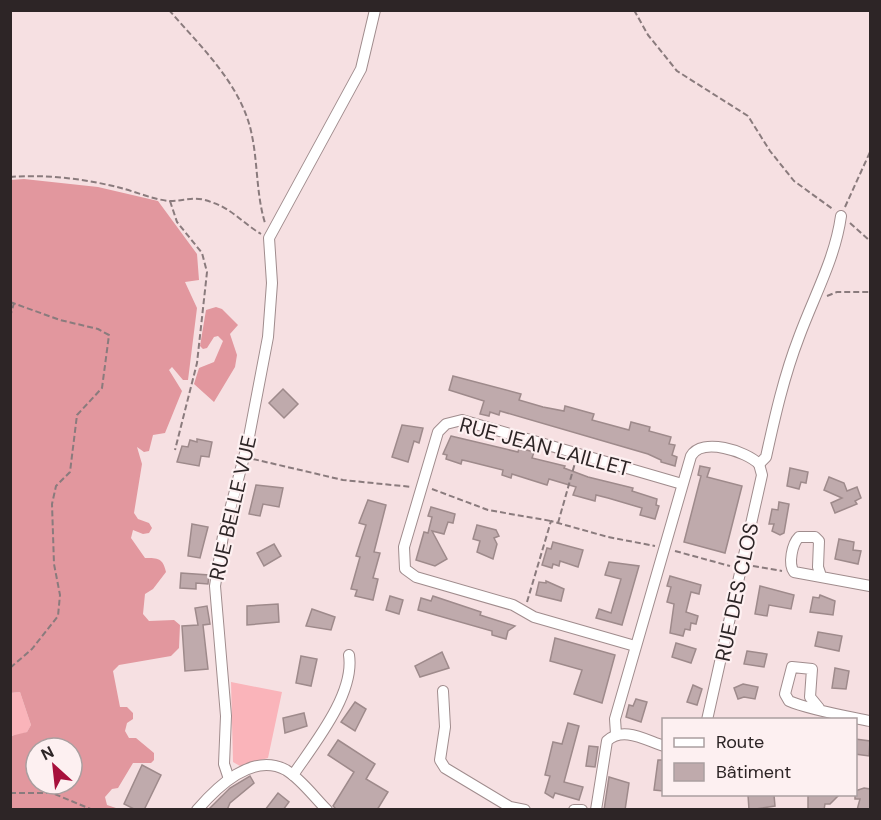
<svg xmlns="http://www.w3.org/2000/svg" width="881" height="820" font-family="'DM Sans',sans-serif">
	<style>
		.green { fill: #fab4ba }
		.forest { fill: #e2979e; fill-rule: evenodd }
		.building { fill: #bfaaac; stroke: #9e8a8b; stroke-width: 1.5 }
		.lines { fill: none; stroke-linecap: round; stroke-linejoin: round }
		.minor-casing { stroke: #a08c8d; stroke-width: 12 }
		.path { stroke: #8a7b7d; stroke-width: 2; stroke-dasharray: 6 3; stroke-linecap: butt }
		.minor { stroke: #fff; stroke-width: 10 }
		.labels { text-anchor: middle; stroke-width: 4.5; stroke-linejoin: round; paint-order: stroke }
		.street-label { font-size: 21px; fill: #2d2526; stroke: #fdf0f1 }
	</style>
	<rect width="100%" height="100%" fill="#f6e0e2"/>
	<!-- green -->
	<g class="green">
		<polygon points="231,682 282,692 268,758 240,766 233,762"/>
		<polygon points="20,692 31,725 27,732 16,736 11,735 10,693"/>
	</g>
	<!-- forest -->
	<g class="forest">
		<path d="M24 179 98 187 158 201 197 254 199 280 185 282 197 308 188 380H183L172 367 169 370 182 391 165 433 153 435 149 451 144 452 137 447 142 464 134 513 138 519 149 523 152 528 149 533 143 534 133 530 131 538 145 558C158 558 163 558 166 572L153 589 145 594 143 614 149 621 174 620 180 625 179 648 171 656 119 665 113 671 120 707H127L133 713V719L127 723 125 731 129 738H136L154 753V760L151 763H133L118 788 112 789 105 797 107 805 119 809H11V736L27 732 31 725 20 692 10 693V180ZM36 748H72V784H36Z"/>
		<polygon points="216,307 222,309 238,325 230,334 237,355 235,367 214,402 194,384 199,368 214,362 223,341 218,336 214,337 207,348 203,349 200,346 206,310"/>
	</g>
	<!-- building -->
	<g class="building">
		<polygon points="453,376 521,394 519,400 543,407 564,411 565,406 594,414 592,420 629,430 631,422 650,427 649,431 671,437 669,444 675,445 672,455 677,457 675,466 661,462 661,460 648,454 500,411 499,415 490,412 489,416 480,414 484,401 449,390"/>
		<polygon points="283,389 298,404 284,418 269,403"/>
		<polygon points="402,425 423,428 419,443 414,441 408,462 392,457"/>
		<polygon points="451,436 518,452 519,448 534,452 532,458 565,466 564,468 588,477 633,488 632,491 657,499 656,505 659,506 655,519 640,515 642,508 608,498 596,495 595,501 573,495 576,487 549,479 547,485 512,474 511,478 502,475 503,470 467,461 462,460 461,464 446,459 447,455 443,454"/>
		<polygon points="197,439 212,442 209,457 201,456 199,466 177,462 182,446 188,447 190,440 197,442"/>
		<polygon points="700,466 710,468 707,477 742,486 725,553 684,542 701,476 698,475"/>
		<polygon points="790,468 808,472 806,483 801,482 799,489 787,486"/>
		<polygon points="829,477 844,483 847,491 857,487 861,498 855,501 857,504 835,513 831,503 842,498 824,490"/>
		<polygon points="256,485 283,488 279,507 263,504 260,516 249,514"/>
		<polygon points="368,500 386,505 374,552 380,553 373,578 378,579 373,600 355,596 357,590 351,589 360,557 356,556 366,525 359,523"/>
		<polygon points="779,502 789,504 784,533 780,535 772,531 774,524 769,524 772,509 778,510"/>
		<polygon points="431,507 455,514 453,523 448,522 444,534 432,531 447,559 435,566 416,560 424,532 428,533 432,517 428,516"/>
		<polygon points="192,524 208,527 200,558 188,556"/>
		<polygon points="477,525 496,530 499,536 494,538 497,544 493,559 477,552 480,541 473,539"/>
		<polygon points="839,539 854,542 853,550 861,551 858,564 835,559"/>
		<polygon points="553,542 583,550 578,567 560,561 559,566 553,564 552,568 542,565 547,548 551,549"/>
		<polygon points="274,544 281,556 264,566 257,553"/>
		<polygon points="609,562 639,566 622,625 596,618 599,609 611,613 621,579 605,575"/>
		<polygon points="181,573 209,575 208,584 196,583 196,589 180,588"/>
		<polygon points="670,576 701,585 699,594 691,592 686,612 698,616 696,624 691,623 690,630 685,629 683,636 670,633 674,604 667,602 671,587 667,586"/>
		<polygon points="546,581 564,589 561,601 536,595 539,582 546,583"/>
		<polygon points="760,586 794,595 791,609 769,605 767,616 755,614"/>
		<polygon points="820,595 835,601 833,615 810,612 813,597 819,598"/>
		<polygon points="390,596 403,600 399,614 386,610"/>
		<polygon points="433,596 481,612 480,615 515,626 508,631 506,639 492,635 492,631 418,610 421,598 431,601"/>
		<polygon points="278,604 279,622 247,625 247,606"/>
		<polygon points="207,606 210,624 203,625 208,669 185,671 182,626 198,625 195,608"/>
		<polygon points="312,609 335,617 331,630 306,626"/>
		<polygon points="818,632 842,636 839,651 815,646"/>
		<polygon points="555,638 615,655 602,703 574,694 582,670 550,661"/>
		<polygon points="676,643 696,649 691,663 672,657"/>
		<polygon points="747,651 767,654 764,667 744,664"/>
		<polygon points="442,652 449,668 420,677 415,666"/>
		<polygon points="301,656 317,659 311,686 296,683"/>
		<polygon points="835,668 849,671 846,689 832,688"/>
		<polygon points="743,684 758,687 755,699 744,697 738,699 734,688"/>
		<polygon points="693,685 702,689 697,705 687,702"/>
		<polygon points="636,699 647,702 641,722 626,717 629,705 633,706"/>
		<polygon points="355,702 366,709 355,731 341,722"/>
		<polygon points="304,713 307,726 285,733 283,718"/>
		<polygon points="568,723 579,726 564,782 583,787 579,800 555,793 553,798 545,793 550,776 545,775 553,742 562,744"/>
		<polygon points="855,739 870,741 869,756 855,754"/>
		<polygon points="338,740 375,764 366,779 388,792 377,810 337,810 333,806 354,772 328,755"/>
		<polygon points="589,746 598,747 595,767 586,766"/>
		<polygon points="658,760 663,760 663,791 654,790"/>
		<polygon points="142,765 161,775 144,810 136,810 124,804"/>
		<polygon points="250,776 254,783 230,803 227,810 208,810 230,788"/>
		<polygon points="609,777 629,783 625,810 604,810"/>
		<polygon points="864,788 870,789 870,810 857,810 860,799 855,799 855,791"/>
		<polygon points="278,793 289,802 283,810 265,810"/>
		<polygon points="748,795 774,795 775,806 749,810"/>
		<polygon points="808,795 839,795 830,804 825,804 824,810 808,810"/>
	</g>
	<g class="lines">
		<defs>
			<g id="minor">
				<path d="M759 464 766 457C775 416 784 376 799 337 814 296 835 259 841 216"/>
				<path d="M821 576 818 567 819 541 815 537H799C792 544 788 564 794 572L870 586"/>
				<polyline points="635,646 534,617 513,605 416,577 405,569 404,547 438,432 446,424 462,420 682,484"/>
				<polyline points="443,691 445,727 440,760 445,768 510,807 525,810"/>
				<path d="M819 708 810 697 812 669 792 667 785 694 789 701C810 710 846 716 870 721"/>
				<polyline points="707,720 762,475 759,464"/>
				<path d="M616 734 615 719 691 456C702 437 746 451 759 464"/>
				<path d="M293 775C314 744 355 694 349 655"/>
				<polyline points="229,779 224,764 226,716 215,586 223,536 248,442 268,337 272,283 269,238 361,69 375,10"/>
				<path d="M197 810C217 787 252 752 286 770 301 779 314 797 327 810"/>
				<polyline points="574,810 582,810"/>
				<path d="M596 810 607 741C623 726 645 740 664 746"/>
			</g>
		</defs>
		<!-- minor casing -->
		<use href="#minor" class="minor-casing"/>
		<!-- path -->
		<g class="path">
			<path d="M169 10C200 46 240 83 251 131 258 161 256 194 265 223"/>
			<polyline points="634,10 648,35 677,71 748,116 770,151 794,181 834,210"/>
			<path d="M10 177C46 174 86 179 121 188 136 192 155 200 170 201 186 201 193 195 211 202 231 208 244 224 261 234"/>
			<polyline points="170,201 177,222 202,253 207,272 197,363 175,450"/>
			<polyline points="845,207 870,152"/>
			<polyline points="850,223 870,241"/>
			<polyline points="827,296 837,292 870,292"/>
			<polyline points="10,302 60,320 98,329 109,335 102,388 77,415 70,472 56,486 52,504 54,564 60,595 58,616 32,649 10,668"/>
			<polyline points="10,317 14,303"/>
			<polyline points="253,459 343,480 412,487"/>
			<polyline points="432,489 488,510 551,521"/>
			<polyline points="558,523 575,463"/>
			<polyline points="675,551 730,566"/>
			<polyline points="753,566 782,571"/>
			<polyline points="527,602 551,521 608,537 655,546"/>
			<polyline points="10,793 52,793 93,810"/>
		</g>
		<!-- minor -->
		<use href="#minor" class="minor"/>
	</g>
	<g class="labels">
		<!-- street labels -->
		<g class="street-label">
			<text transform="translate(545 447) rotate(15)" y="7">RUE JEAN LAILLET</text>
			<text transform="translate(233 508) rotate(-77)" y="7">RUE BELLE VUE</text>
			<text transform="translate(737 592) rotate(-78)" y="7">RUE DES CLOS</text>
		</g>
	</g>
	<!-- border -->
	<rect width="881" height="820" fill="none" stroke="#2d2526" stroke-width="24"/>
	<!-- legend -->
	<rect x="662" y="718" width="195" height="78" fill="#fdf0f1" stroke="#aa9fa0" stroke-width="1.5"/>
	<rect x="674" y="738" width="30" height="9" fill="#ffffff" stroke="#aa9fa0" stroke-width="1.5"/>
	<text x="716" y="748" font-size="18" fill="#2d2526">Route</text>
	<rect x="674" y="763" width="30" height="18" fill="#bfaaac" stroke="#aa9fa0" stroke-width="1.5"/>
	<text x="716" y="778" font-size="18" fill="#2d2526">Bâtiment</text>
	<!-- north arrow -->
	<g transform="translate(54 766) rotate(333)"><circle r="28" fill="#fdf0f1" stroke="#aa9fa0" stroke-width="1.5"/>
	<path d="M0-4.5L10 22L0 15L-10 22Z" fill="#a7103c"/>
	<text y="-9" font-size="16" font-weight="bold" text-anchor="middle" fill="#2d2526">N</text>
	</g>
</svg>
